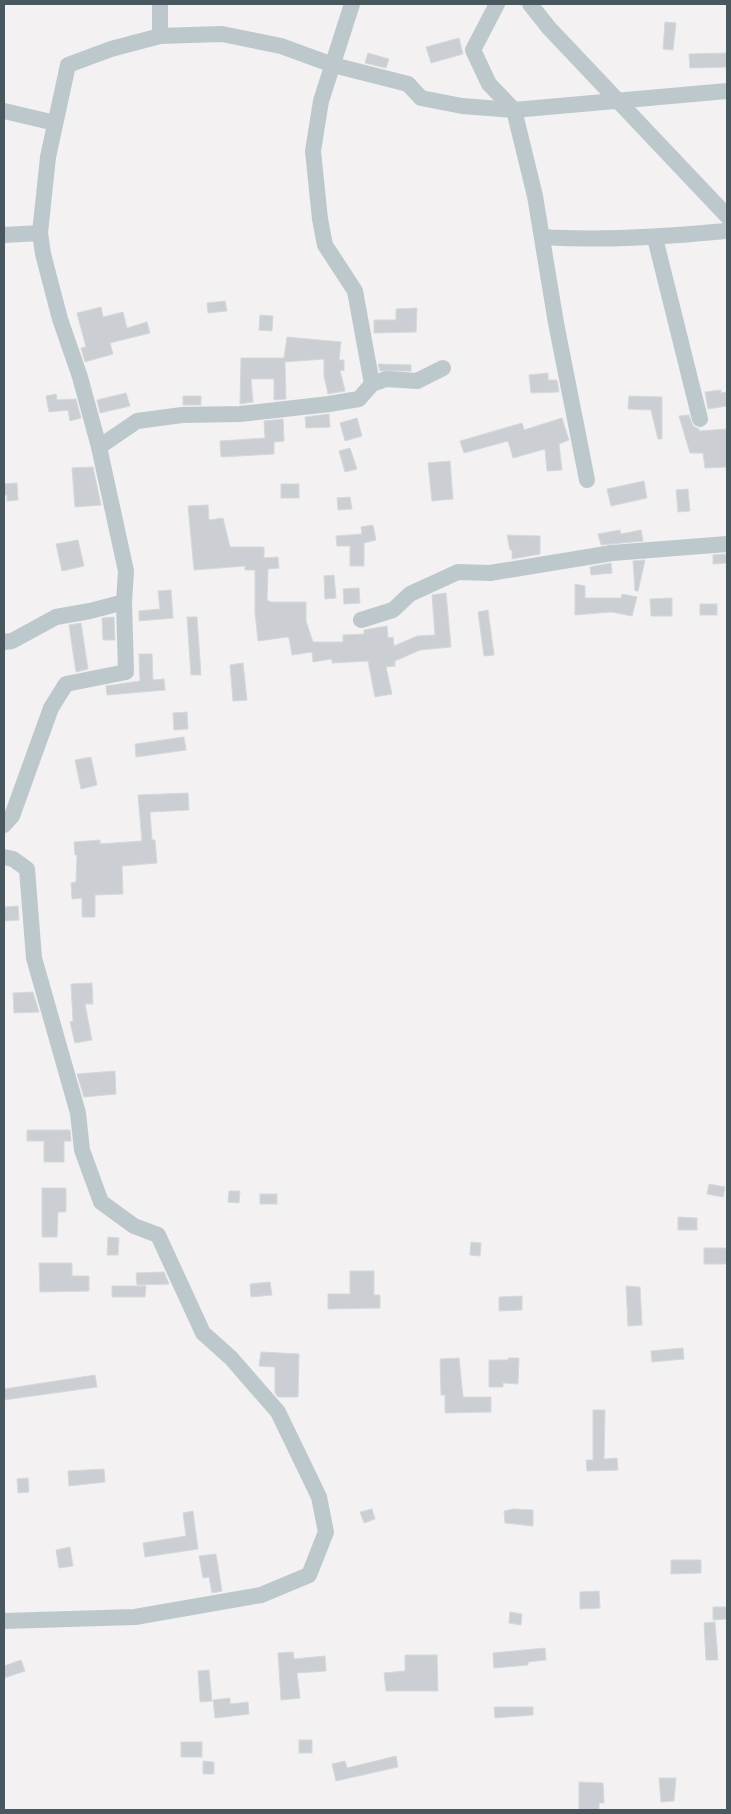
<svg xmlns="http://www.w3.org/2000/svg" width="731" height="1814" font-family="'DM Sans',sans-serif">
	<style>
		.building { fill: #cbcfd3; stroke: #d5d9dc }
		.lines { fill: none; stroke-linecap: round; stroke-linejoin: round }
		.minor { stroke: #bdc8cd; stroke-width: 16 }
	</style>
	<rect width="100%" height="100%" fill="#f3f1f2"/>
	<!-- building -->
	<g class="building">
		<polygon points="665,22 676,23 673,50 663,49"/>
		<polygon points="459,38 463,54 431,63 426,47"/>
		<polygon points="368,53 389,59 386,68 365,63"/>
		<polygon points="727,53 727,67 690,68 689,54"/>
		<polygon points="225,301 227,311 208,313 207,303"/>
		<polygon points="101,307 103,317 123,312 127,328 147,322 150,333 110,343 113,354 85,362 81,348 86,347 77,313"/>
		<polygon points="417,308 416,332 374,333 374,320 396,320 396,309"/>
		<polygon points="260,315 273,316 272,331 259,330"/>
		<polygon points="287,337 341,342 339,360 344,360 344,371 340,370 345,391 328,394 324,376 324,359 285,362 286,399 274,400 274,379 251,379 253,402 240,404 241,358 284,358"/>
		<polygon points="378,364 411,365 411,371 380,371"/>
		<polygon points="548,373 548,380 557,380 559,392 531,393 529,375"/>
		<polygon points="721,390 721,393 727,392 727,406 708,409 705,392"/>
		<polygon points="126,393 130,406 100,413 97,400"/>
		<polygon points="56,394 57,400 76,399 81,418 70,421 68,410 49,412 46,396"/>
		<rect x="183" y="396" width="18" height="9"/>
		<polygon points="629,396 662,397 662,439 658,439 651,410 628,409"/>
		<polygon points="329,414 330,427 306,428 305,417"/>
		<polygon points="689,415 693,426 699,429 699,431 727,429 727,467 705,468 703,453 690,453 679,416"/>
		<polygon points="357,418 362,436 345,441 340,423"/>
		<polygon points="562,418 569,440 559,444 562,470 547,471 545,449 513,458 508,441 464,453 460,441 522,423 524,430"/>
		<polygon points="283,419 284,441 274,442 274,454 221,457 220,441 265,438 264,421"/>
		<polygon points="350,448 357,469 345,472 339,451"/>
		<polygon points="450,461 453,499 432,501 428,463"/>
		<polygon points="93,467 101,505 75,507 72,468"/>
		<polygon points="644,481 647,498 611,506 607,489"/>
		<polygon points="17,483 18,500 7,501 7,495 4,495 4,484"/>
		<rect x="281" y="484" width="18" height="14"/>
		<polygon points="688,489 690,511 678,512 676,490"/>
		<polygon points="350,497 352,509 338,510 337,498"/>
		<polygon points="208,505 209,520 223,518 230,547 264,547 264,558 278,557 279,568 268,569 267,600 271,602 306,602 306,621 313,642 343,642 343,635 364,634 364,630 387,626 388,638 393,637 394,646 417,636 435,635 432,595 446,593 451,647 420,650 395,661 395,666 386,667 392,694 375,697 368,661 332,663 332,659 313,662 312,652 292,655 289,638 287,637 258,641 255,613 255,570 245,570 245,566 194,570 188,506"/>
		<polygon points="373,525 376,540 364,543 364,566 350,566 350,546 337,546 336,536 362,534 361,527"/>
		<polygon points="620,530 621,534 641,530 643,541 601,545 598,534"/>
		<polygon points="507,535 540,536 540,554 512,559 512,550 510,550"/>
		<polygon points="78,540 84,566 62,571 56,544"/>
		<polygon points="727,554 727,563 713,564 713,555"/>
		<polygon points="645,560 638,591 635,591 633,561"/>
		<polygon points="611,563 612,573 591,575 590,567"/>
		<polygon points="334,575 336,598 325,599 324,576"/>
		<polygon points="575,584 585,586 585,598 621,598 622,594 637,597 632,616 611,612 575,615"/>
		<polygon points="359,588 360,603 344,604 343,589"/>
		<polygon points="171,590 173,618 139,621 139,611 160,609 158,591"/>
		<polygon points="672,598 672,616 651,616 650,599"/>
		<rect x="700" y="604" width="17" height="11"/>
		<polygon points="488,610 494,655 484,656 478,612"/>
		<polygon points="114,617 115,640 103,640 102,618"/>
		<polygon points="187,617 197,617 201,675 191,675"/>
		<polygon points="81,623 88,669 76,672 69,625"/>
		<polygon points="139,654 152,654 153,680 164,679 165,690 107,695 106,686 140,681"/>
		<polygon points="243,663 247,700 233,701 230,665"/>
		<polygon points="187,712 188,729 174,730 173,713"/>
		<polygon points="184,737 186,750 136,757 135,744"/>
		<polygon points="91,757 97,785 81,789 75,760"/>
		<polygon points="188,793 189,810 150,812 152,840 155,840 157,863 122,866 123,894 95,895 95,917 82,917 82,898 72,899 71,883 76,882 77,855 75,855 74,842 100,840 100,844 142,841 138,795"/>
		<polygon points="18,906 19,920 4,921 4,907"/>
		<polygon points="92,983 93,1004 85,1004 92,1040 75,1043 70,1022 73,1021 71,984"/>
		<polygon points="33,992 39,1012 14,1013 13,993"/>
		<polygon points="115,1071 116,1094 84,1097 77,1074"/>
		<polygon points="27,1130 70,1130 71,1141 64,1141 64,1162 44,1162 44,1141 27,1141"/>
		<polygon points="709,1184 725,1187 723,1197 707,1194"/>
		<polygon points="42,1188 66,1188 66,1212 58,1212 57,1237 42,1237"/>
		<polygon points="229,1191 240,1191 239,1203 228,1202"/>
		<rect x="260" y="1194" width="17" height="10"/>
		<polygon points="678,1217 697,1218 697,1230 678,1230"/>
		<polygon points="108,1237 119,1238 118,1255 107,1255"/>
		<polygon points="471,1242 481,1243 480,1256 470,1255"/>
		<rect x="704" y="1248" width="23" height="16"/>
		<polygon points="39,1263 72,1263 72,1276 89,1276 89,1291 40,1292"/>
		<polygon points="350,1271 374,1271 374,1295 380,1295 380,1308 328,1309 328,1294 350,1294"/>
		<polygon points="164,1272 169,1284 137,1285 136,1273"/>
		<polygon points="270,1282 272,1295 251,1297 250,1284"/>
		<polygon points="112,1286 146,1286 145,1297 112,1297"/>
		<polygon points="626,1286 640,1287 642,1325 628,1326"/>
		<polygon points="522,1296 522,1310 499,1311 499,1297"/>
		<polygon points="683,1348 684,1359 652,1362 651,1351"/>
		<polygon points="261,1352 299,1354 298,1397 278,1397 275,1393 275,1367 259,1366"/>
		<polygon points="459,1358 463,1397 491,1397 491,1412 445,1413 445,1395 441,1395 440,1359"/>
		<polygon points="508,1358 519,1358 518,1384 503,1383 503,1387 489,1387 489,1360 508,1360"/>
		<polygon points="95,1375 97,1387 4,1400 4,1389"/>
		<polygon points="593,1410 605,1410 604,1459 617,1458 618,1470 587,1471 586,1460 593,1460"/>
		<polygon points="104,1469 105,1482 69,1486 68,1471"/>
		<polygon points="28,1478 29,1492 18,1493 17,1479"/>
		<polygon points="372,1509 375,1519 364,1523 360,1512"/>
		<polygon points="513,1509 533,1510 533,1526 505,1523 504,1511"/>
		<polygon points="193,1511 198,1549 145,1557 143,1543 186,1536 183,1513"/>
		<polygon points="70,1547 73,1566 59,1568 56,1550"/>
		<polygon points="216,1554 222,1591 212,1593 209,1577 203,1578 199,1556"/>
		<polygon points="671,1560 701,1560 701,1573 671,1574"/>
		<polygon points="599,1591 600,1608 580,1609 580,1592"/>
		<polygon points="713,1607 727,1607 727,1619 713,1620"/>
		<polygon points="510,1612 522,1614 521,1625 509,1623"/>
		<polygon points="715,1622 718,1660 706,1660 704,1623"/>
		<polygon points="545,1648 546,1660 528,1662 528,1665 494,1668 493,1653"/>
		<polygon points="293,1652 294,1659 325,1656 326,1671 297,1673 300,1698 281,1700 278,1653"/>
		<polygon points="405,1655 437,1655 438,1691 386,1691 384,1673 405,1671"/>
		<polygon points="21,1660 25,1671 4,1678 4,1666"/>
		<polygon points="209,1670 212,1701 200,1702 198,1671"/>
		<polygon points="230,1698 230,1704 248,1702 249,1714 215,1718 213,1700"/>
		<polygon points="494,1707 533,1707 533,1715 495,1718"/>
		<rect x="299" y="1740" width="13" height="13"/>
		<rect x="181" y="1742" width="21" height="15"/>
		<polygon points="396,1756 398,1767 336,1781 332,1764 345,1761 347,1768"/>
		<polygon points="203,1761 214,1762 214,1774 203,1774"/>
		<polygon points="659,1778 676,1778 674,1801 661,1802"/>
		<polygon points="579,1782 603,1783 604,1803 599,1803 599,1810 579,1810"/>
	</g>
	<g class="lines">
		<!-- minor -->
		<g class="minor">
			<polyline points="352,4 321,101 313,151 320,219 325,245 355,291 372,384"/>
			<polyline points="497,4 473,50 489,84 514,110 535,196 556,323 587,480"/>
			<polyline points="530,4 549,28 727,216"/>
			<polyline points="160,36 222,34 281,46 333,65 408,84 421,98 462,106 514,110 727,91"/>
			<polyline points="4,111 55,123"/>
			<polyline points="4,235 40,233"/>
			<path d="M542 237C603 241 663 237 725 231L727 229"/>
			<polyline points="655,238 700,419"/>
			<polyline points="99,447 137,421 182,415 240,414 329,404 359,399 372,384 386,379 417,381 443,368"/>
			<polyline points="361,620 393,610 410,594 458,572 490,573 612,553 727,544"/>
			<polyline points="4,642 12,641 56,617 90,611 124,602 126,571 99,447 80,377 60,319 43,254 40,233 48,157 68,65 111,49 160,36 160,4"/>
			<polyline points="4,825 12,816 51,708 66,684 126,672 124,602"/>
			<polyline points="4,857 13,859 27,869 34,958 78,1113 82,1150 101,1202 134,1226 158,1235 203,1333 231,1358 278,1412 319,1497 326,1532 309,1575 261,1595 135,1617 4,1621"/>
		</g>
	</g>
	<!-- border -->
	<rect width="731" height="1814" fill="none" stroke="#49585e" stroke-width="10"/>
</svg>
